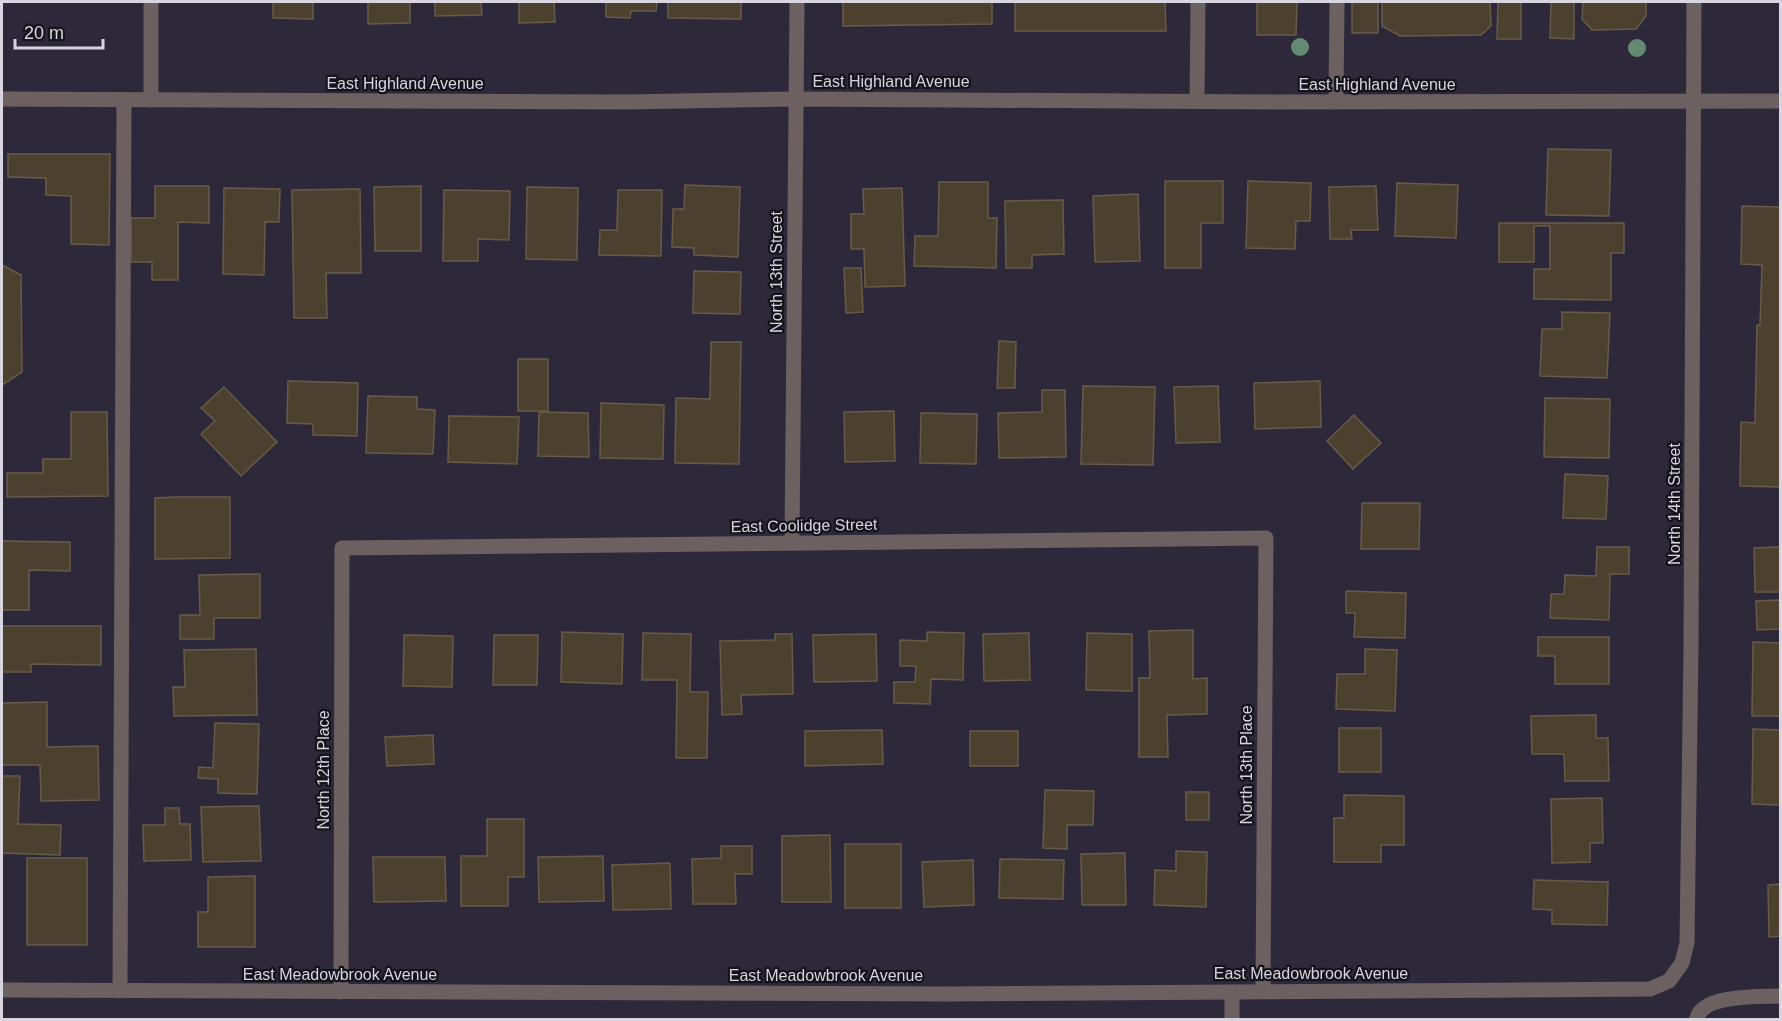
<svg xmlns="http://www.w3.org/2000/svg" width="1782" height="1021" font-family="Arial,sans-serif">
	<style>
		.building { fill: #4c402f; stroke: #675b49; stroke-width: 1.5 }
		.lines { fill: none; stroke-linecap: round; stroke-linejoin: round }
		.minor { stroke: #6c6061; stroke-width: 15 }
		.tree { fill: #648a72 }
		.labels { text-anchor: middle; stroke-width: 4.5; stroke-linejoin: round; paint-order: stroke }
		.street-label { font-size: 16px; fill: #d8d5e0; stroke: #15131b }
	</style>
	<rect width="100%" height="100%" fill="#2e293a"/>
	<!-- building -->
	<g class="building">
		<polygon points="273,2 313,2 313,19 273,18"/>
		<polygon points="368,2 410,2 410,23 368,24"/>
		<polygon points="435,2 481,2 482,15 435,16"/>
		<polygon points="519,2 554,2 555,22 519,23"/>
		<polygon points="606,2 657,2 656,11 631,11 630,18 606,17"/>
		<polygon points="668,2 741,2 741,19 668,18"/>
		<polygon points="843,2 992,2 992,24 843,26"/>
		<polygon points="1015,2 1165,2 1166,31 1015,31"/>
		<polygon points="1257,2 1297,2 1296,35 1257,35"/>
		<rect x="1352" y="2" width="26" height="31"/>
		<polygon points="1382,2 1490,2 1491,26 1481,35 1400,36 1382,26"/>
		<polygon points="1498,2 1521,2 1521,39 1497,39"/>
		<polygon points="1551,2 1574,2 1574,39 1550,38"/>
		<polygon points="1583,2 1646,2 1646,16 1636,29 1592,30 1582,19"/>
		<polygon points="1548,149 1611,150 1609,216 1546,215"/>
		<polygon points="8,154 110,154 109,245 71,244 71,196 46,195 46,178 8,177"/>
		<polygon points="1165,181 1223,181 1223,223 1201,223 1201,268 1165,268"/>
		<polygon points="1248,181 1311,183 1310,221 1296,221 1295,249 1246,248"/>
		<polygon points="939,182 988,182 988,218 997,218 996,268 914,266 915,236 938,236"/>
		<polygon points="1397,183 1458,185 1456,238 1395,236"/>
		<polygon points="685,185 740,187 738,257 694,255 694,248 672,247 673,209 684,209"/>
		<polygon points="155,186 209,186 209,223 178,222 178,280 152,280 152,262 131,262 131,218 155,218"/>
		<polygon points="421,186 421,251 375,251 374,187"/>
		<polygon points="1376,186 1378,230 1351,230 1352,239 1330,239 1329,187"/>
		<polygon points="527,187 578,188 577,260 526,259"/>
		<polygon points="224,188 280,189 279,222 265,222 264,275 223,274"/>
		<polygon points="902,188 905,286 865,287 864,249 851,249 851,214 864,214 863,189"/>
		<polygon points="360,189 361,273 326,273 327,318 294,318 292,190"/>
		<polygon points="444,190 510,191 509,240 478,239 478,261 443,261"/>
		<polygon points="618,190 662,190 661,256 599,255 600,230 617,230"/>
		<polygon points="1138,194 1140,261 1095,262 1093,196"/>
		<polygon points="1063,200 1064,254 1032,255 1032,268 1006,268 1005,201"/>
		<polygon points="1742,206 1780,207 1780,487 1740,486 1741,422 1755,423 1757,325 1760,325 1762,265 1741,264"/>
		<polygon points="1499,223 1624,223 1624,253 1611,253 1611,300 1534,299 1534,269 1550,269 1550,226 1534,226 1534,262 1499,262"/>
		<polygon points="2,265 21,275 22,372 2,385"/>
		<polygon points="844,268 861,268 863,312 846,313"/>
		<polygon points="694,271 741,272 740,314 693,313"/>
		<polygon points="1562,312 1610,313 1607,378 1540,376 1542,329 1562,329"/>
		<polygon points="999,341 1016,342 1015,388 997,388"/>
		<polygon points="711,342 741,342 739,464 675,463 676,398 710,399"/>
		<rect x="518" y="359" width="30" height="52"/>
		<polygon points="288,381 358,383 357,436 313,435 313,424 287,423"/>
		<polygon points="1320,381 1321,427 1255,429 1254,383"/>
		<polygon points="1083,386 1155,387 1153,465 1081,464"/>
		<polygon points="1218,386 1220,442 1176,443 1174,387"/>
		<polygon points="224,387 277,442 241,476 201,434 215,421 201,408"/>
		<polygon points="1042,390 1065,390 1066,457 999,458 998,413 1042,412"/>
		<polygon points="368,396 417,397 417,409 435,410 433,454 366,453"/>
		<polygon points="1545,398 1610,399 1609,458 1544,457"/>
		<polygon points="601,403 664,405 663,459 600,458"/>
		<polygon points="894,411 895,461 845,462 844,412"/>
		<polygon points="71,412 107,412 108,496 7,497 7,473 43,473 43,459 71,459"/>
		<polygon points="539,412 588,413 589,457 538,456"/>
		<polygon points="921,413 977,414 976,464 920,463"/>
		<polygon points="1354,415 1381,443 1353,469 1327,441"/>
		<polygon points="449,416 519,417 517,464 448,462"/>
		<polygon points="1565,474 1608,476 1606,519 1563,518"/>
		<polygon points="175,497 230,497 230,558 155,559 155,498"/>
		<polygon points="1362,503 1420,503 1419,549 1361,549"/>
		<polygon points="2,541 70,542 70,571 29,570 29,610 2,610"/>
		<polygon points="1597,547 1629,547 1629,574 1610,574 1609,620 1550,618 1551,594 1564,594 1565,575 1596,576"/>
		<polygon points="1780,547 1780,592 1755,592 1754,548"/>
		<polygon points="260,574 260,618 214,618 214,639 180,639 180,615 200,615 199,575"/>
		<polygon points="1346,591 1406,593 1405,638 1354,637 1355,613 1346,613"/>
		<polygon points="1780,600 1780,629 1757,630 1756,601"/>
		<polygon points="2,626 101,626 101,665 31,664 31,672 2,672"/>
		<polygon points="1193,630 1193,679 1207,678 1207,714 1167,715 1168,757 1139,757 1139,678 1150,678 1149,631"/>
		<polygon points="562,632 623,634 622,684 561,682"/>
		<polygon points="927,632 964,633 963,680 931,679 930,704 894,703 894,682 915,682 916,666 900,666 900,640 927,641"/>
		<polygon points="643,633 691,634 690,692 708,692 707,758 676,758 677,680 642,680"/>
		<polygon points="1029,633 1030,680 984,681 983,634"/>
		<polygon points="1087,633 1132,634 1132,691 1086,690"/>
		<polygon points="775,634 792,634 793,694 741,695 742,714 722,715 720,641 775,640"/>
		<polygon points="876,634 877,681 814,682 813,635"/>
		<polygon points="404,635 453,636 452,687 403,686"/>
		<polygon points="494,635 538,635 537,685 493,685"/>
		<polygon points="1538,637 1609,637 1609,684 1555,684 1555,656 1538,656"/>
		<polygon points="1753,642 1780,643 1780,716 1752,716"/>
		<polygon points="256,649 257,715 174,716 173,687 185,687 184,650"/>
		<polygon points="1365,649 1397,650 1395,711 1336,709 1337,674 1365,674"/>
		<polygon points="47,702 47,747 98,746 99,800 41,801 40,765 2,765 2,703"/>
		<polygon points="1596,715 1596,738 1608,738 1609,781 1565,781 1564,754 1532,754 1531,716"/>
		<polygon points="215,723 259,724 257,794 218,793 218,779 198,778 199,767 213,768"/>
		<rect x="1339" y="728" width="42" height="44"/>
		<polygon points="1753,729 1780,730 1780,805 1752,804"/>
		<polygon points="882,730 883,764 805,766 805,731"/>
		<rect x="970" y="731" width="48" height="35"/>
		<polygon points="433,735 434,764 387,766 385,737"/>
		<polygon points="2,776 20,776 18,824 61,825 60,855 2,853"/>
		<polygon points="1045,790 1094,791 1093,825 1067,825 1067,849 1043,848"/>
		<rect x="1186" y="792" width="23" height="28"/>
		<polygon points="1344,795 1404,796 1404,845 1381,845 1381,862 1334,862 1334,818 1344,818"/>
		<polygon points="1602,798 1603,843 1590,843 1590,862 1552,863 1551,799"/>
		<polygon points="259,806 261,861 203,862 201,807"/>
		<polygon points="165,808 179,808 180,824 190,824 191,860 144,861 143,825 165,825"/>
		<polygon points="487,819 524,819 524,877 508,877 508,906 461,906 461,856 487,856"/>
		<polygon points="830,835 831,902 782,902 782,836"/>
		<rect x="845" y="844" width="56" height="64"/>
		<polygon points="721,846 752,846 752,874 735,874 736,904 693,904 692,859 721,858"/>
		<polygon points="1176,851 1207,852 1206,907 1154,905 1155,870 1176,871"/>
		<polygon points="1125,853 1126,905 1082,905 1081,854"/>
		<polygon points="603,856 604,901 539,902 538,857"/>
		<polygon points="373,857 445,857 446,901 374,902"/>
		<rect x="27" y="858" width="60" height="87"/>
		<polygon points="1000,859 1064,860 1063,899 999,898"/>
		<polygon points="973,860 974,905 924,907 922,862"/>
		<polygon points="670,863 671,909 613,910 612,865"/>
		<polygon points="255,876 255,947 198,947 198,912 208,912 208,877"/>
		<polygon points="1534,880 1608,882 1607,925 1552,924 1552,910 1533,909"/>
		<polygon points="1780,884 1780,936 1769,937 1768,885"/>
	</g>
	<g class="lines">
		<!-- minor -->
		<g class="minor">
			<polyline points="151,2 151,100"/>
			<polyline points="2,99 626,102 796,99 1279,102 1780,101"/>
			<polyline points="1197,101 1198,2"/>
			<polyline points="1336,102 1337,2"/>
			<polyline points="792,543 797,2"/>
			<polyline points="2,990 948,994 1650,989 1669,981 1682,963 1687,943 1691,647 1694,2"/>
			<polyline points="120,991 124,100"/>
			<polyline points="341,992 342,548 1266,538 1263,991"/>
			<polyline points="1232,1020 1232,992"/>
			<path d="M1696 1020C1698 1017 1698 1013 1701 1011 1714 995 1760 997 1780 996"/>
		</g>
	</g>
	<!-- trees -->
	<g class="tree">
		<circle cx="1300" cy="47" r="9"/>
		<circle cx="1637" cy="48" r="9"/>
	</g>
	<g class="labels">
		<!-- street labels -->
		<g class="street-label">
			<text x="891" y="87">East Highland Avenue</text>
			<text x="405" y="89">East Highland Avenue</text>
			<text x="1377" y="90">East Highland Avenue</text>
			<text transform="translate(776 272) rotate(-90)" y="6">North 13th Street</text>
			<text transform="translate(1674 504) rotate(-90)" y="6">North 14th Street</text>
			<text transform="translate(804 525) rotate(-1)" y="6">East Coolidge Street</text>
			<text transform="translate(1246 765) rotate(-90)" y="6">North 13th Place</text>
			<text transform="translate(323 770) rotate(-90)" y="6">North 12th Place</text>
			<text x="1311" y="979">East Meadowbrook Avenue</text>
			<text x="340" y="980">East Meadowbrook Avenue</text>
			<text x="826" y="981">East Meadowbrook Avenue</text>
		</g>
	</g>
	<!-- border -->
	<rect width="1782" height="1021" fill="none" stroke="#d8d5e0" stroke-width="6"/>
	<!-- scale -->
	<path d="M15 39v9h88v-9" fill="none" stroke="#d8d5e0" stroke-width="3"/>
	<text x="24" y="39" font-size="18" fill="#d8d5e0" stroke="#15131b" stroke-width="4.5" paint-order="stroke">20 m</text>
</svg>
